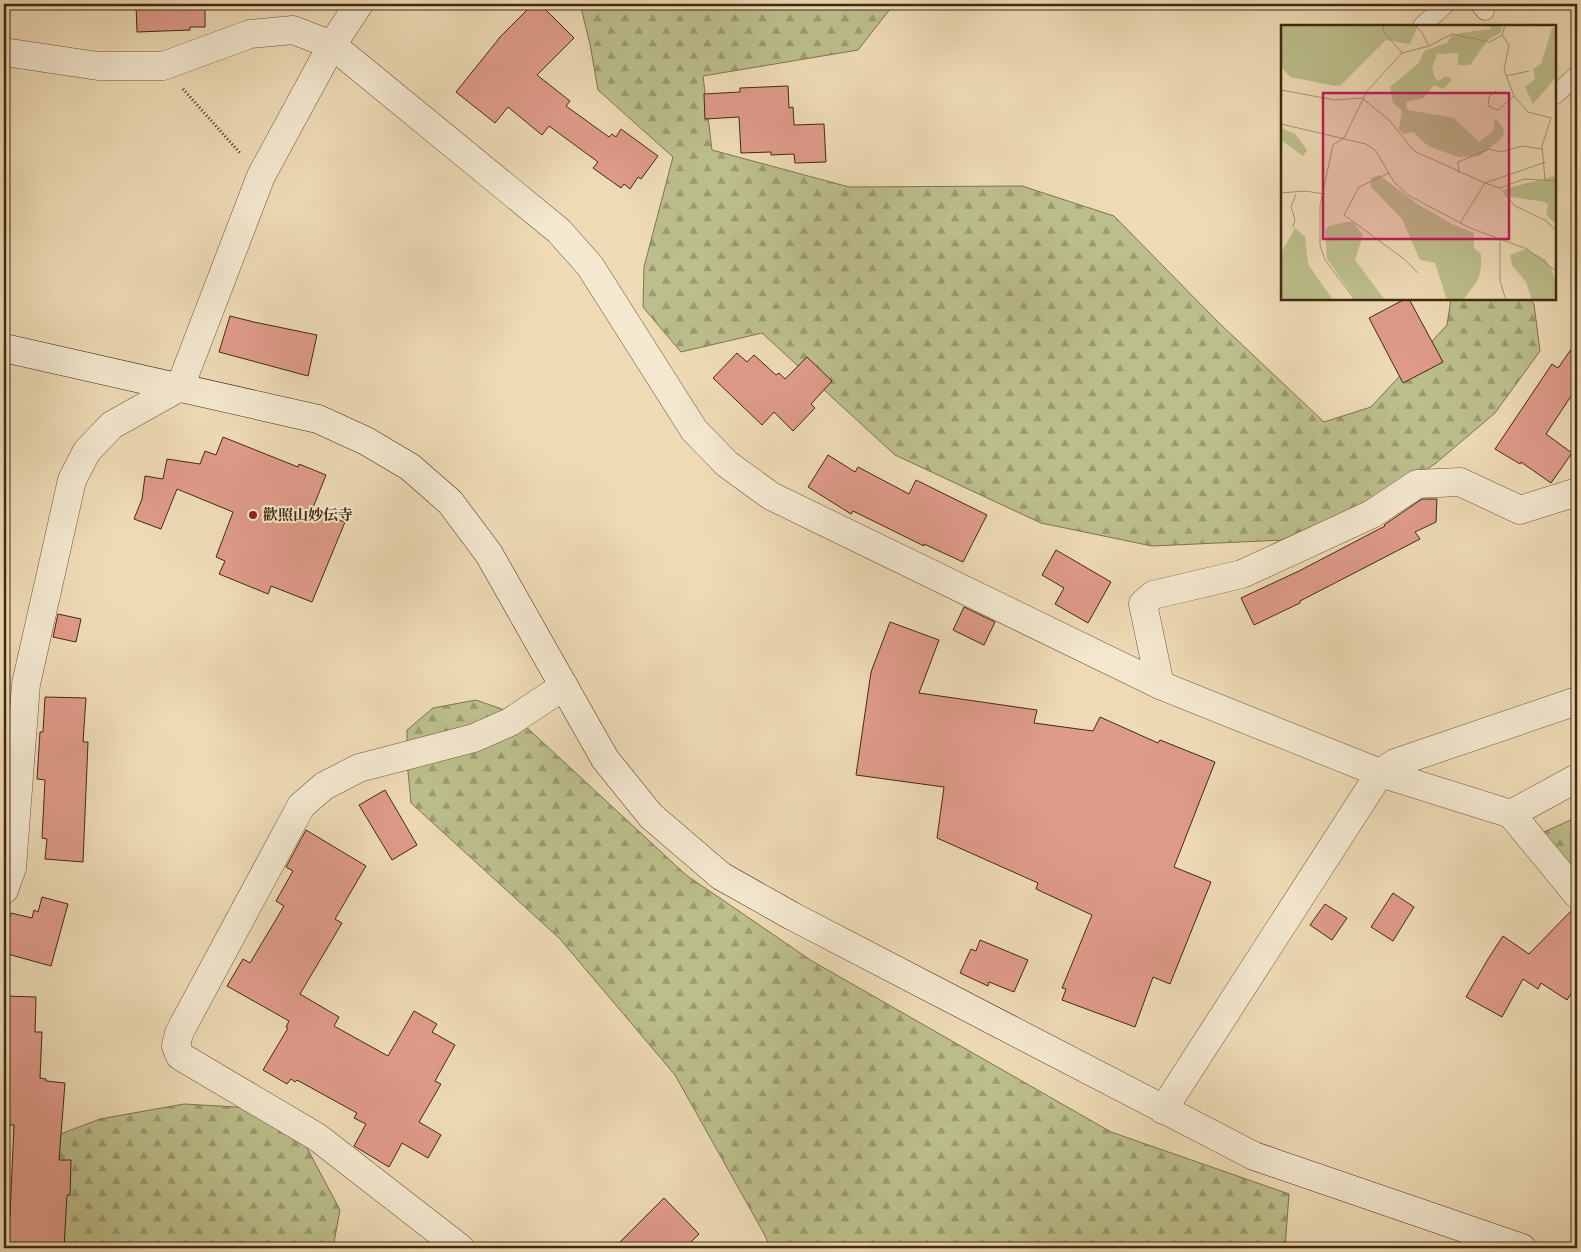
<svg xmlns="http://www.w3.org/2000/svg" width="1581" height="1252" font-family="Vollkorn,'Noto Serif JP',serif">
	<style>
		.forest { fill: url(#forest-firs); stroke: #7e744d }
		.building { fill: #df9b8a; stroke: #412a0e }
		.lines { fill: none; stroke-linecap: round; stroke-linejoin: round }
		.lane-casing { stroke: #6c5638; stroke-width: 19 }
		.street-casing { stroke: #6c5638; stroke-width: 29 }
		.secondary-casing { stroke: #412a0e; stroke-width: 29 }
		.path { stroke: #412a0e; stroke-width: 3; stroke-dasharray: 1 2.5; stroke-linecap: butt }
		.lane { stroke: #f4e8d0; stroke-width: 18 }
		.street { stroke: #f4e8d0; stroke-width: 28 }
		.secondary { stroke: #f4e8d0; stroke-width: 28 }
		.poi-dot { fill: #8f2418; stroke: #f4e8d0; stroke-width: 2 }
		.labels { text-anchor: middle; stroke-width: 4; stroke-linejoin: round; paint-order: stroke }
		.poi-label { font-size: 15px; font-weight: bold; fill: #412a0e; stroke: #f4e8d0; text-anchor: start }
		.inset-road { fill: none; stroke: #a99473; stroke-width: 1 }
		.view { fill: #c2185b; fill-opacity: 0.15; stroke: #c2185b; stroke-width: 2.5 }
		.inset-edge { fill: none; stroke: #412a0e; stroke-width: 2.5 }
	</style>
	<defs>
		<pattern id="forest-firs" width="22" height="20" patternUnits="userSpaceOnUse" patternTransform="scale(1.25)"><rect width="22" height="20" fill="#bcbf8c"/><path d="M5 1l3.5 6h-7zM16 11l3.5 6h-7z" fill="#9a9b71"/></pattern>
	</defs>
	<rect width="100%" height="100%" fill="#eedbb6"/>
	<filter id="stains"><feTurbulence type="fractalNoise" baseFrequency=".004" numOctaves="4"/><feColorMatrix values="0 0 0 0 .2 0 0 0 0 .09 0 0 0 0 .02 0 0 0 .5 -.17"/></filter>
	<radialGradient id="worn" r=".72"><stop offset=".6" stop-color="#630" stop-opacity="0"/><stop offset="1" stop-color="#630" stop-opacity=".3"/></radialGradient>
	<!-- forest -->
	<g class="forest">
		<polygon points="580,4 894,4 858,50 703,76 712,150 849,187 1022,186 1114,216 1218,322 1324,422 1371,407 1447,325 1451,299 1530,299 1534,304 1540,351 1495,413 1436,463 1328,538 1152,546 1041,523 895,455 762,333 681,352 643,307 644,267 673,157 598,90 590,44"/>
		<polygon points="476,700 510,712 686,875 812,961 1111,1132 1289,1194 1285,1248 771,1248 762,1230 675,1075 560,939 411,803 407,761 407,730 433,708"/>
		<polygon points="1577,817 1577,886 1542,833"/>
		<polygon points="184,1104 253,1108 306,1146 340,1210 333,1248 9,1248 15,1184 50,1138 100,1119"/>
	</g>
	<!-- building -->
	<g class="building">
		<polygon points="136,4 205,4 205,27 190,27 190,30 137,32"/>
		<polygon points="533,4 540,4 574,38 537,75 570,101 566,106 609,137 612,134 616,137 621,129 658,156 641,179 638,177 630,189 624,184 621,188 593,168 598,162 549,126 542,135 508,107 495,123 456,92 501,36"/>
		<polygon points="788,86 789,108 793,107 794,125 824,124 826,162 795,163 794,154 771,155 771,152 741,153 739,117 705,119 704,94 740,92 740,88"/>
		<polygon points="1405,299 1409,299 1443,362 1403,383 1369,318"/>
		<polygon points="230,316 254,322 317,335 308,376 219,352"/>
		<polygon points="1577,341 1577,387 1546,434 1572,453 1551,483 1521,462 1520,464 1495,449 1552,364 1558,368"/>
		<polygon points="737,353 747,362 754,355 776,375 779,373 785,379 807,357 832,381 811,404 815,408 793,431 774,412 762,425 713,378"/>
		<polygon points="223,437 298,467 299,464 326,475 312,510 345,522 312,602 271,586 268,594 219,574 225,561 216,557 233,512 177,489 161,529 134,519 142,499 145,476 163,479 167,459 200,464 205,451 216,455"/>
		<polygon points="828,455 855,472 858,467 909,494 916,480 987,515 963,562 924,544 924,546 853,511 851,514 808,487"/>
		<polygon points="1422,499 1437,499 1436,522 1415,532 1420,539 1300,601 1300,603 1254,625 1241,598 1299,571 1385,526 1384,525"/>
		<polygon points="1056,550 1111,582 1088,623 1055,604 1064,588 1042,575"/>
		<polygon points="964,607 995,622 984,645 953,630"/>
		<polygon points="58,614 81,619 76,642 53,637"/>
		<polygon points="890,622 939,640 919,693 1037,710 1034,723 1093,731 1100,717 1158,743 1160,740 1215,762 1174,867 1211,882 1170,984 1153,977 1135,1027 1062,1000 1066,989 1062,988 1092,915 1036,889 1038,883 937,838 944,787 856,775 871,672"/>
		<polygon points="45,697 86,698 83,742 88,742 83,862 45,859 47,839 42,838 45,780 37,779 40,732 43,732"/>
		<polygon points="385,790 417,845 392,860 359,805"/>
		<polygon points="306,830 366,866 335,919 342,923 300,994 339,1017 334,1026 388,1056 414,1011 437,1024 432,1032 455,1045 435,1081 441,1084 419,1122 441,1135 428,1158 402,1143 389,1167 354,1146 366,1124 354,1118 357,1113 297,1080 295,1082 291,1079 287,1084 263,1070 288,1028 286,1027 289,1021 227,986 243,959 250,963 284,906 276,901 293,871 286,867"/>
		<polygon points="1393,893 1414,907 1393,941 1371,927"/>
		<polygon points="42,897 68,904 51,966 4,953 4,936 11,913 32,918 34,910 38,912"/>
		<polygon points="1325,904 1347,918 1332,940 1310,925"/>
		<polygon points="1573,909 1577,909 1577,984 1567,1000 1541,983 1538,989 1523,979 1502,1017 1466,997 1488,959 1503,936 1529,954"/>
		<polygon points="980,940 1028,960 1014,992 989,982 988,986 960,973 971,949 976,951"/>
		<polygon points="4,996 36,997 35,1032 42,1032 40,1078 46,1079 46,1081 65,1083 59,1160 71,1160 70,1195 67,1195 64,1248 4,1248 5,1216 10,1216 14,1125 5,1125 6,1110 4,1109"/>
		<polygon points="664,1198 699,1234 685,1248 614,1248"/>
	</g>
	<g class="lines">
		<defs>
			<g id="lane">
				<polyline points="1479,4 1485,11"/>
				<polyline points="1422,26 1446,4"/>
				<polyline points="1555,95 1577,75"/>
			</g>
			<g id="street">
				<polyline points="4,52 98,66 163,66 250,34 293,30 332,45 559,231 590,266 694,430 727,464 771,496 1160,685 1380,773 1163,1110"/>
				<polyline points="1160,685 1143,604 1153,595 1242,574 1372,514 1417,484 1460,482 1520,510 1577,492"/>
				<polyline points="1380,773 1511,814 1577,778"/>
				<polyline points="1380,773 1395,763 1577,701"/>
				<polyline points="1511,814 1577,894"/>
				<polyline points="4,890 12,868 26,684 72,480 87,451 112,425 180,387 261,176 332,45 359,4"/>
				<polyline points="460,1248 317,1137 180,1056 176,1046 179,1033 301,806 324,786 359,768 474,738 510,722 564,686"/>
			</g>
			<polyline id="secondary" points="4,348 318,419 366,441 410,467 450,502 489,554 605,759 651,816 721,876 792,916 1254,1156 1522,1248"/>
		</defs>
		<!-- lane casing -->
		<use href="#lane" class="lane-casing"/>
		<!-- street casing -->
		<use href="#street" class="street-casing"/>
		<!-- secondary casing -->
		<use href="#secondary" class="secondary-casing"/>
		<!-- path -->
		<polyline class="path" points="183,89 240,153"/>
		<!-- lane -->
		<use href="#lane" class="lane"/>
		<!-- street -->
		<use href="#street" class="street"/>
		<!-- secondary -->
		<use href="#secondary" class="secondary"/>
	</g>
	<!-- markers -->
	<circle class="poi-dot" cx="253" cy="515" r="5"/>
	<g class="labels">
		<!-- poi labels -->
		<g class="poi-label">
			<text x="263" y="520">歡照山妙伝寺</text>
		</g>
	</g>
	<!-- overview -->
	<g transform="translate(1281 25)">
		<rect width="275" height="275" fill="#eedbb6"/>
		<path d="M0 0H137L129 19 105 15 60 60 55 61 9 52 0 42ZM208 0H221L220 7 207 15 189 40H177V28L156 29 151 43 154 53 158 56 165 51 171 55 162 64 153 60 143 73 125 77 126 85 173 93 198 117 212 106 214 93 222 103 223 109 218 116 198 131 177 132 147 121 132 107 122 109 118 104 121 86 112 78 109 62 138 38 143 26 166 18 170 11 180 8 210 4ZM275 2V52L252 79 244 62 254 54 252 44 260 39 271 3ZM0 103 14 109 26 125 22 131 0 115ZM98 150 138 180 173 200 193 208V223L200 229V242L197 255 182 275H166L154 238 139 235 121 194 90 162V153ZM275 151V200L265 189 267 180 264 177 225 171 223 165 231 162ZM64 197H72L82 210 74 235 104 275H75L46 234 44 206 48 201ZM14 203 24 212 27 239 52 275H0V228ZM245 224 264 234 270 243 275 257 273 275H251L245 257 231 240 229 230Z" fill="#bcbf8c"/>
		<path class="inset-road" d="M102 0 103 7 121 28M133 0 140 6 148 21M221 10 228 20 223 45 233 71 247 87 270 93 261 121 264 155M225 51 248 46M0 65 54 75 81 73 108 95 133 126 204 158 179 198M216 69 214 66 208 72 207 81 217 85 233 71M0 99 85 119 95 126 113 157 127 170 189 203 246 224 275 246M108 148 78 162 63 190 123 234 137 248M178 148 177 137 208 124 220 127 241 121 261 124M204 158 219 163 243 154 275 156M204 158 265 137M219 163 234 181 264 195 275 205M0 168 24 166 44 169M12 202 14 194 10 182 15 169M219 213V256L225 275M74 275 44 235 39 220V181L52 120 63 113 86 66 121 28 148 21 171 9 209 17 221 10 224 0"/>
		<path class="view" d="M42 68H228V214H42Z"/>
		<rect width="275" height="275" class="inset-edge"/>
	</g>
	<!-- margin -->
	<rect width="1581" height="1252" fill="none" stroke="#eedbb6" stroke-width="20"/>
	<rect x="5" y="5" width="1571" height="1242" fill="none" stroke="#412a0e" stroke-width="2.5"/>
	<rect x="10" y="10" width="1561" height="1232" fill="none" stroke="#412a0e"/>
	<rect width="100%" height="100%" filter="url(#stains)"/>
	<rect width="100%" height="100%" fill="url(#worn)"/>
</svg>
